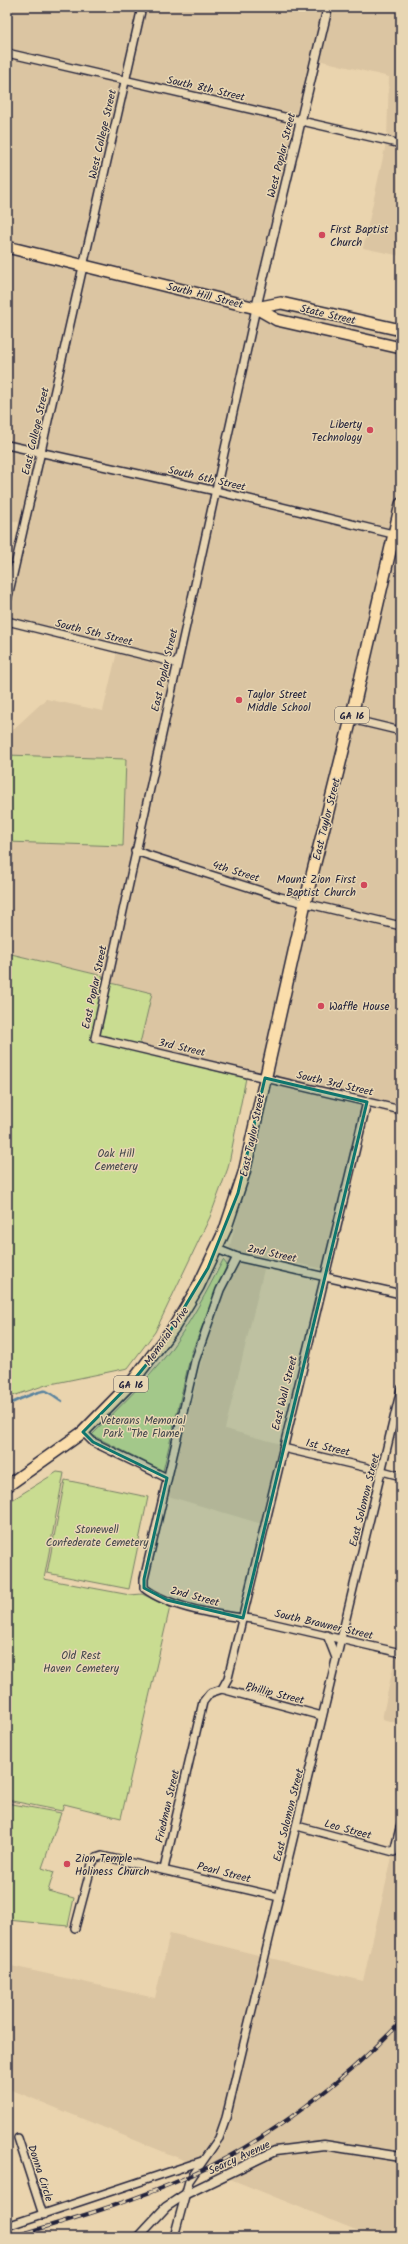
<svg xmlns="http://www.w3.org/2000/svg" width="408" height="2244" font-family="Kalam,sans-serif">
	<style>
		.built { fill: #dbc5a2 }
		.green { fill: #c9dc91; stroke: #767f66 }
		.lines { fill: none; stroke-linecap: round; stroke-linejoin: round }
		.stream { stroke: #5a839f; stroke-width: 2.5 }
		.minor-casing { stroke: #22223b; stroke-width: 10 }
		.tertiary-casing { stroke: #22223b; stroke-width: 11 }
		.primary-casing { stroke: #22223b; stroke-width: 14 }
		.minor { stroke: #e8d6b3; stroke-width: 7 }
		.tertiary { stroke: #e8d6b3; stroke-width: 8 }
		.primary { stroke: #faddab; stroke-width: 11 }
		.rail-casing { stroke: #22223b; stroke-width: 4 }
		.rail { stroke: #e8d6b3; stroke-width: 2.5; stroke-dasharray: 8; stroke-linecap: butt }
		.marked { fill: #0f766e; fill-opacity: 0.2; stroke: #0f766e; stroke-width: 3; stroke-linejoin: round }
		.poi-dot { fill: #d1495b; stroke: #e8d6b3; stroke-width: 1.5 }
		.labels { text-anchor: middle; stroke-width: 3; stroke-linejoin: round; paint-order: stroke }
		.shield { fill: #e8d6b3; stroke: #5d585f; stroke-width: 1 }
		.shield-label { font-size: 10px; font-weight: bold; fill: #22223b }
		.street-label { font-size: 11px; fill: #22223b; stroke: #e8d6b3 }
		.poi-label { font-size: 11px; fill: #22223b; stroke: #e8d6b3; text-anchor: start }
		.park-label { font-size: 11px; fill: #43474c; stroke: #e8d6b3 }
	</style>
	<rect width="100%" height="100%" fill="#ead4ae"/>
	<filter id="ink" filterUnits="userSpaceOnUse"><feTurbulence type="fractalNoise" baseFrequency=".025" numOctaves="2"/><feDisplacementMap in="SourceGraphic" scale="8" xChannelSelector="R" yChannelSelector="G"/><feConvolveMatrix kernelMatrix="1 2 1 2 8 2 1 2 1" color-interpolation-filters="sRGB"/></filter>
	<g filter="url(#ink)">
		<!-- built -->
		<g class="built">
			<polygon points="7,7 401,7 401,256 363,248 387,139 389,77 314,59 297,112 252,301 401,333 401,1117 362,1106 323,1269 267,1257 225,1429 281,1444 262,1524 168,1496 270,1084 138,1052 152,993 102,981 103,976 7,953 7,735 46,699 103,711 118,648 7,619 7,588 22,523 7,519"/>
			<polygon points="396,1653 401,1655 401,1724 382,1719"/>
			<polygon points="401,1819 401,2237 373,2237 7,2088 7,1965 155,1998 170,1933 363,1981"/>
		</g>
		<!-- green -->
		<g class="green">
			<polygon points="7,755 126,759 123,846 7,842"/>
			<polygon points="7,953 103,976 102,981 152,993 138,1052 246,1078 228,1168 210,1217 155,1332 128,1368 46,1385 7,1398"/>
			<path d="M223 1260 227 1265 191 1354 163 1471 92 1435C118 1408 146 1382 169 1352 190 1323 207 1292 223 1260Z"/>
			<polygon points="57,1472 64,1473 44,1579 130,1595 142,1594 170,1607 121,1818 64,1804 62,1811 7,1800 7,1503"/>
			<polygon points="65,1480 148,1497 129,1589 47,1573"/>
			<polygon points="7,1803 61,1813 42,1868 54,1872 48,1891 74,1898 68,1926 8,1920"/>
		</g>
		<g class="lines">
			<!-- stream -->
			<path class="stream" d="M7 1405C15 1402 40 1389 46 1391 51 1393 57 1398 62 1401"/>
			<defs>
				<g id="minor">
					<polyline points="7,53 401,144"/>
					<polyline points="256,308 95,1038 401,1110"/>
					<polyline points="7,445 216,491 401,536"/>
					<polyline points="7,601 142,7"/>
					<polyline points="7,621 176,663"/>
					<polyline points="351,719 401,731"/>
					<polyline points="135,851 280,897 401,926"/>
					<polyline points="217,1249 237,1257 401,1294"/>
					<path d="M237 1257 220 1290 195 1361 144 1579V1588C169 1608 221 1616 253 1619L401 1653"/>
					<polyline points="83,1432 93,1442 167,1478"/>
					<polyline points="283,1448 368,1468"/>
					<polyline points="382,1471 401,1476"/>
					<polyline points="327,1635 336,1658"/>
					<polyline points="222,1689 228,1678 367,1102"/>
					<polyline points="222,1689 322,1716"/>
					<polyline points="297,1826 394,1852 401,1824"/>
					<polyline points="164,1869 203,1702 210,1693 222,1689"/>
					<polyline points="75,1928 92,1864 96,1858 102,1856 279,1897"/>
					<polyline points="18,2138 43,2215"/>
					<polyline points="7,2226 202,2161"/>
					<polyline points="174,2237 189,2181 219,2138 226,2118 401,1389"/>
				</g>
				<g id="tertiary">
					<polyline points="256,308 328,7"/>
					<polyline points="138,2237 166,2207 184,2195 275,2151 324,2145 401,2157"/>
				</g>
				<g id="primary">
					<polyline points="7,247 256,308 277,320 401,348"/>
					<polyline points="256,308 281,303 401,330"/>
					<polyline points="7,1486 83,1432 132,1382 174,1327 198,1287 225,1230 244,1173 305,903 351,719 401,504"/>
				</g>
			</defs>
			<!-- minor casing -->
			<use href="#minor" class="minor-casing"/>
			<!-- tertiary casing -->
			<use href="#tertiary" class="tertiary-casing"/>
			<!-- primary casing -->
			<use href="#primary" class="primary-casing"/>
			<!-- minor -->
			<use href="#minor" class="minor"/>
			<!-- tertiary -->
			<use href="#tertiary" class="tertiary"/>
			<!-- primary -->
			<use href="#primary" class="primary"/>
			<defs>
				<path id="rail" d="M12 2237C73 2219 134 2201 192 2175 268 2141 344 2081 401 2022"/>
			</defs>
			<!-- rail casing -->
			<use href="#rail" class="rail-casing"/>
			<!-- rail -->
			<use href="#rail" class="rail"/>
		</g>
	</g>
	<!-- marked area -->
	<path class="marked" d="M265 1078 367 1102 243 1618 167 1600 144 1588V1579L167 1478 93 1442 83 1432 132 1382 160 1348 208 1268 238 1193Z"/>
	<!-- markers -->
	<g class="poi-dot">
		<circle cx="322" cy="235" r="4"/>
		<circle cx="370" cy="430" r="4"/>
		<circle cx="239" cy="700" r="4"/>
		<circle cx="364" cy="885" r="4"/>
		<circle cx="321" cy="1006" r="4"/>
		<circle cx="67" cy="1864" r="4"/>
	</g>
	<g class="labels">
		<!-- shield labels -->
		<g class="shield">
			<rect x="335" y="707" width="34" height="16" rx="3"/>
			<rect x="114" y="1376" width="34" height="16" rx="3"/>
		</g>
		<g class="shield-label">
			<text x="352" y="719">GA 16</text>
			<text x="131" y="1388">GA 16</text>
		</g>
		<!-- street labels -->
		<g class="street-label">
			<text transform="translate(206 88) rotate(13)" y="4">South 8th Street</text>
			<text transform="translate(102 134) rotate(-77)" y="4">West College Street</text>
			<text transform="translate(281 155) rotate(-76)" y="4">West Poplar Street</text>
			<text transform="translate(205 295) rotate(14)" y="4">South Hill Street</text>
			<text transform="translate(328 314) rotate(13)" y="4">State Street</text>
			<text transform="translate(35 431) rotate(-77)" y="4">East College Street</text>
			<text transform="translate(207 478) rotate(13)" y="4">South 6th Street</text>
			<text transform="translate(94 632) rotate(14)" y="4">South 5th Street</text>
			<text transform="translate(164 670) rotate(-77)" y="4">East Poplar Street</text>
			<text transform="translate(326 819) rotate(-76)" y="4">East Taylor Street</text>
			<text transform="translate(236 871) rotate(17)" y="4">4th Street</text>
			<text transform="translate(94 987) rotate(-78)" y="4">East Poplar Street</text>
			<text transform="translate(182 1047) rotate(13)" y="4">3rd Street</text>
			<text transform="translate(335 1083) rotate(13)" y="4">South 3rd Street</text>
			<text transform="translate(252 1135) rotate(-78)" y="4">East Taylor Street</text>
			<text transform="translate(272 1253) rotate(12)" y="4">2nd Street</text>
			<text transform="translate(166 1336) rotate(-55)" y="4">Memorial Drive</text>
			<text transform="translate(284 1393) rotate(-76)" y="4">East Wall Street</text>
			<text transform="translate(328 1447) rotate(13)" y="4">1st Street</text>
			<text transform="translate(364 1500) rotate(-76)" y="4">East Solomon Street</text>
			<text transform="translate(195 1596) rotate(15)" y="4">2nd Street</text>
			<text transform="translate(324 1624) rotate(13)" y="4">South Brawner Street</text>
			<text transform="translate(275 1693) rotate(14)" y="4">Phillip Street</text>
			<text transform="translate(167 1806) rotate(-77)" y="4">Friedman Street</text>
			<text transform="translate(288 1815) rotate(-76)" y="4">East Solomon Street</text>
			<text transform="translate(348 1829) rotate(15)" y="4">Leo Street</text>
			<text transform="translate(224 1872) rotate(14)" y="4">Pearl Street</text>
			<text transform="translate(239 2157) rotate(-25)" y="4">Searcy Avenue</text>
			<text transform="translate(41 2173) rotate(72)" y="4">Donna Circle</text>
		</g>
		<!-- poi labels -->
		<g class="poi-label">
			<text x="330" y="233">First Baptist<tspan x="330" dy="13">Church</tspan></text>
			<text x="362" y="428" text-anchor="end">Liberty<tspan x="362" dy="13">Technology</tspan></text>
			<text x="247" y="698">Taylor Street<tspan x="247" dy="13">Middle School</tspan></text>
			<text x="356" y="883" text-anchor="end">Mount Zion First<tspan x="356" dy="13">Baptist Church</tspan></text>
			<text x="329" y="1010">Waffle House</text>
			<text x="75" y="1862">Zion Temple<tspan x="75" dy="13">Holiness Church</tspan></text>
		</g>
		<!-- park labels -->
		<g class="park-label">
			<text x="116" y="1157">Oak Hill<tspan x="116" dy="13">Cemetery</tspan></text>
			<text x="143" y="1424">Veterans Memorial<tspan x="143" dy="13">Park "The Flame"</tspan></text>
			<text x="97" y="1533">Stonewell<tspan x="97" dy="13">Confederate Cemetery</tspan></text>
			<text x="81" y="1659">Old Rest<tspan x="81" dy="13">Haven Cemetery</tspan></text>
		</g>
	</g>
	<!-- margin -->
	<rect width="408" height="2244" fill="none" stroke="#e8d6b3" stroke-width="24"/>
	<rect x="12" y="12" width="384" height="2220" fill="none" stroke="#22223b" stroke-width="1.5" filter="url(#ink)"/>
</svg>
